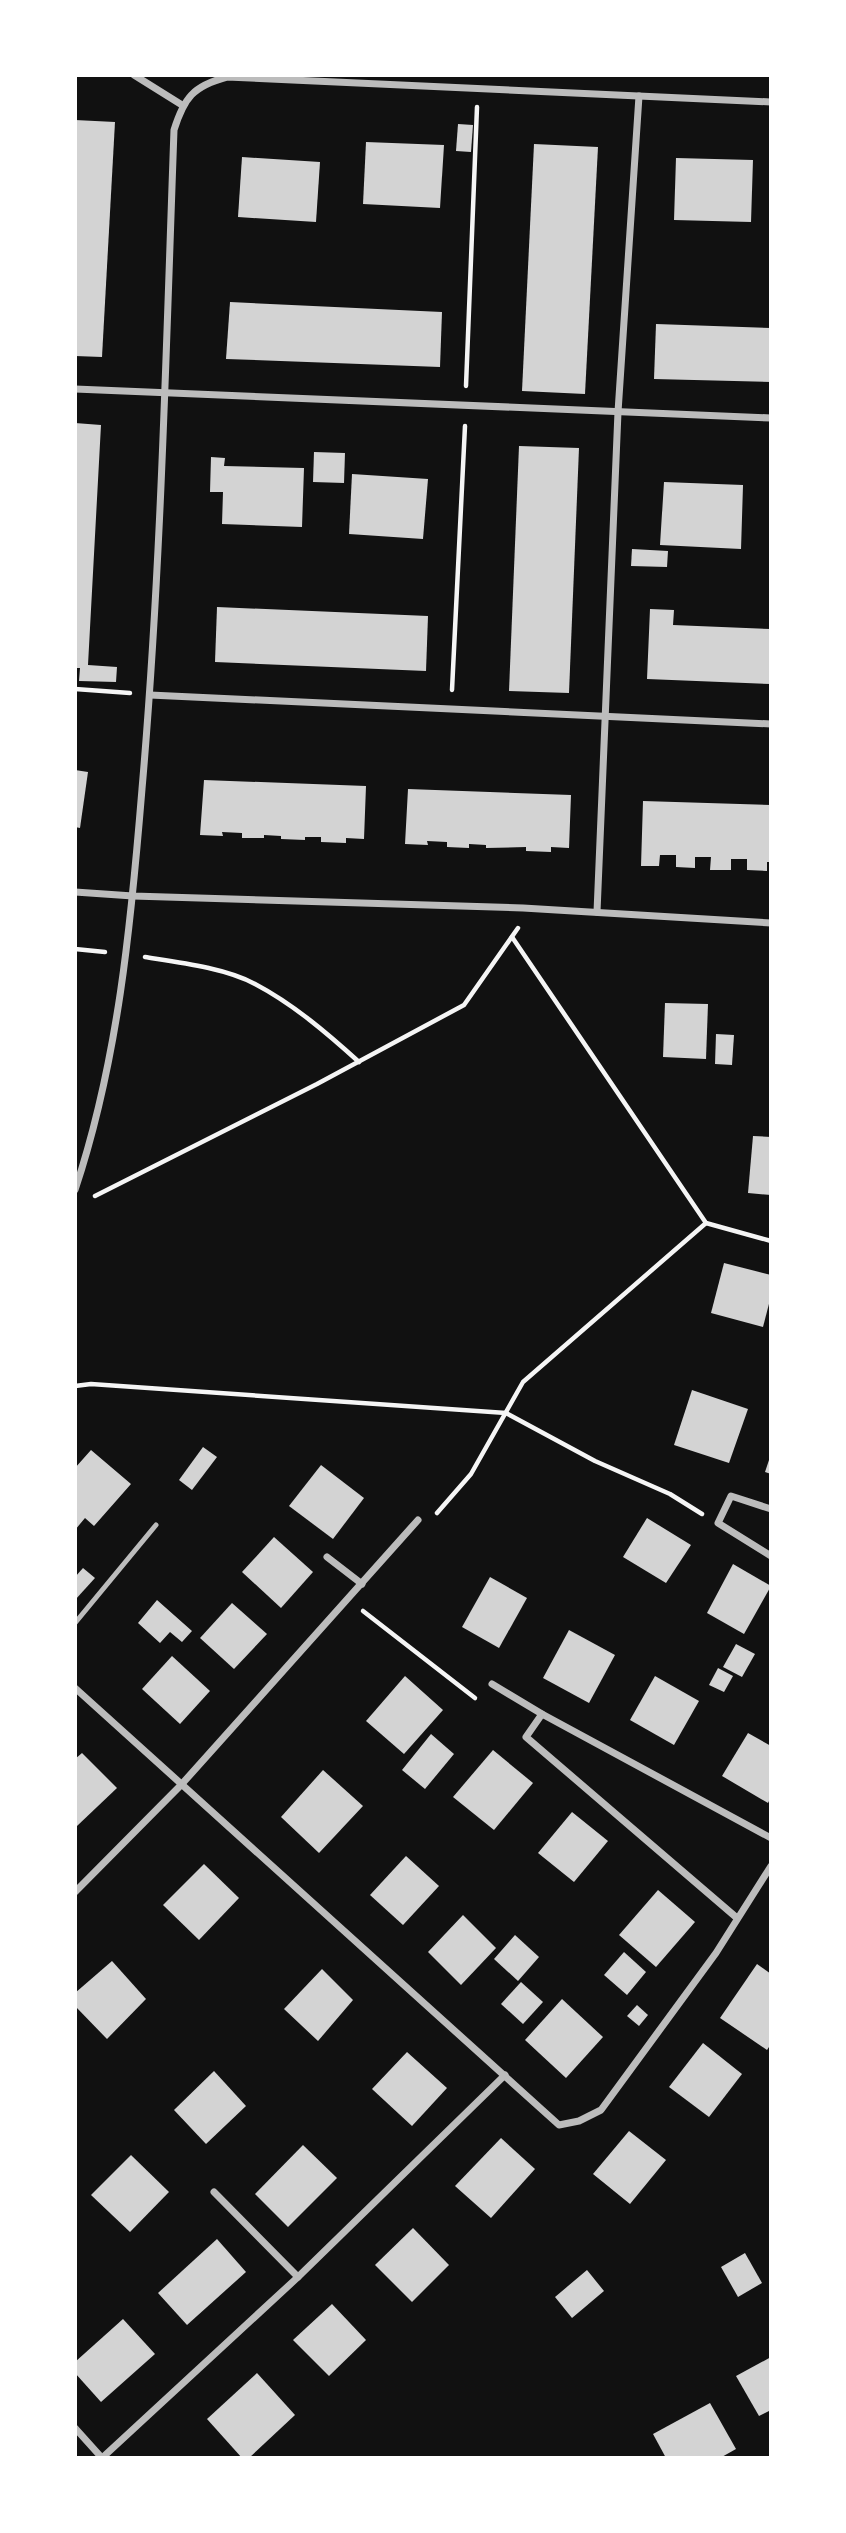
<svg xmlns="http://www.w3.org/2000/svg" width="846" height="2533" font-family="Cabin,sans-serif">
	<style>
		.building { fill: #d3d3d3 }
		.lines { fill: none; stroke-linecap: round; stroke-linejoin: round }
		.path { stroke: #f5f5f5; stroke-width: 4.5 }
		.service { stroke: #bcbcbc; stroke-width: 5 }
		.minor { stroke: #bcbcbc; stroke-width: 7 }
	</style>
	<rect width="100%" height="100%" fill="#111"/>
	<!-- building -->
	<g class="building">
		<polygon points="75,120 115,122 102,357 75,356"/>
		<polygon points="458,124 473,125 471,152 456,151"/>
		<polygon points="366,142 444,145 440,208 363,204"/>
		<polygon points="534,144 598,147 585,394 522,391"/>
		<polygon points="242,157 320,162 316,222 238,217"/>
		<polygon points="676,158 753,160 751,222 674,220"/>
		<polygon points="230,302 442,312 440,367 226,359"/>
		<polygon points="656,324 771,328 771,382 654,379"/>
		<polygon points="75,423 101,425 88,665 117,667 116,682 79,681 80,668 75,668"/>
		<polygon points="519,446 579,448 569,693 509,691"/>
		<polygon points="314,452 345,453 344,483 313,482"/>
		<polygon points="211,457 225,458 224,466 304,468 302,527 222,524 223,492 210,492"/>
		<polygon points="352,474 428,479 423,539 349,534"/>
		<polygon points="664,482 743,485 741,549 660,545"/>
		<polygon points="632,549 668,551 667,567 631,566"/>
		<polygon points="217,607 428,616 426,671 215,662"/>
		<polygon points="650,609 674,610 673,625 771,629 771,684 647,679"/>
		<polygon points="75,770 88,772 80,828 75,827"/>
		<polygon points="204,780 366,786 364,839 346,838 346,843 321,842 321,837 305,837 305,840 281,839 281,836 264,835 264,838 242,838 242,833 222,832 223,836 200,835"/>
		<polygon points="408,789 571,795 569,848 551,847 551,852 526,851 526,847 486,848 486,845 469,844 469,848 447,847 447,842 427,841 428,845 405,844"/>
		<polygon points="643,801 771,805 771,862 767,862 767,871 747,870 747,859 731,859 731,870 710,870 711,857 695,857 695,868 676,867 676,855 660,855 659,866 641,866"/>
		<polygon points="665,1003 708,1004 706,1059 663,1057"/>
		<polygon points="716,1034 734,1035 732,1065 715,1064"/>
		<polygon points="753,1136 771,1137 771,1195 748,1193"/>
		<polygon points="724,1263 771,1275 771,1296 763,1327 711,1313"/>
		<polygon points="692,1390 748,1409 729,1463 674,1445"/>
		<polygon points="203,1447 217,1457 192,1490 179,1480"/>
		<polygon points="91,1450 131,1484 94,1526 85,1518 75,1530 75,1468"/>
		<polygon points="770,1457 771,1457 771,1474 765,1472"/>
		<polygon points="321,1465 364,1498 333,1539 289,1506"/>
		<polygon points="647,1518 691,1545 666,1583 623,1557"/>
		<polygon points="274,1537 313,1572 281,1608 242,1572"/>
		<polygon points="733,1564 771,1586 744,1634 707,1613"/>
		<polygon points="83,1568 95,1578 75,1600 75,1577"/>
		<polygon points="490,1577 527,1598 499,1648 462,1627"/>
		<polygon points="157,1600 192,1631 182,1642 170,1632 160,1643 138,1623"/>
		<polygon points="232,1603 267,1634 234,1669 200,1638"/>
		<polygon points="569,1630 615,1655 589,1703 543,1678"/>
		<polygon points="736,1644 755,1654 742,1677 723,1667"/>
		<polygon points="172,1656 210,1691 180,1724 142,1689"/>
		<polygon points="718,1668 733,1676 724,1692 709,1685"/>
		<polygon points="405,1676 443,1710 404,1754 366,1721"/>
		<polygon points="655,1676 699,1701 674,1745 630,1720"/>
		<polygon points="748,1733 771,1746 771,1797 768,1803 722,1776"/>
		<polygon points="431,1734 454,1754 425,1789 402,1770"/>
		<polygon points="493,1750 533,1783 494,1830 453,1797"/>
		<polygon points="82,1753 117,1788 77,1826 75,1824 75,1759"/>
		<polygon points="323,1770 363,1806 319,1853 281,1817"/>
		<polygon points="572,1812 608,1841 574,1882 538,1853"/>
		<polygon points="406,1856 439,1886 403,1925 370,1895"/>
		<polygon points="204,1864 239,1898 199,1940 163,1905"/>
		<polygon points="658,1890 695,1922 656,1967 619,1935"/>
		<polygon points="463,1915 496,1948 461,1985 428,1952"/>
		<polygon points="515,1935 539,1957 518,1981 494,1959"/>
		<polygon points="624,1952 646,1972 627,1995 604,1975"/>
		<polygon points="112,1961 146,1999 107,2039 75,2006 75,1993"/>
		<polygon points="757,1964 771,1974 771,2044 767,2050 720,2018"/>
		<polygon points="322,1969 353,2000 318,2041 284,2009"/>
		<polygon points="521,1982 543,2002 523,2024 501,2004"/>
		<polygon points="562,1999 603,2037 566,2078 525,2040"/>
		<polygon points="637,2005 648,2015 639,2026 627,2016"/>
		<polygon points="703,2043 742,2074 709,2117 669,2087"/>
		<polygon points="407,2052 447,2088 412,2126 372,2089"/>
		<polygon points="214,2071 246,2106 206,2144 174,2110"/>
		<polygon points="629,2131 666,2160 630,2204 593,2174"/>
		<polygon points="501,2138 535,2169 491,2218 455,2186"/>
		<polygon points="303,2145 337,2178 288,2227 255,2194"/>
		<polygon points="131,2155 169,2192 130,2232 91,2195"/>
		<polygon points="413,2228 449,2265 412,2302 375,2265"/>
		<polygon points="217,2239 246,2272 187,2325 158,2293"/>
		<polygon points="745,2253 762,2283 738,2297 721,2267"/>
		<polygon points="587,2270 604,2291 572,2318 555,2297"/>
		<polygon points="332,2304 366,2340 329,2376 293,2340"/>
		<polygon points="123,2319 155,2354 101,2402 75,2373 75,2362"/>
		<polygon points="771,2357 771,2410 759,2416 736,2376"/>
		<polygon points="257,2373 295,2415 249,2458 242,2458 207,2419"/>
		<polygon points="710,2403 736,2449 720,2458 666,2458 653,2434"/>
	</g>
	<g class="lines">
		<!-- path -->
		<g class="path">
			<polyline points="466,386 477,107"/>
			<polyline points="75,689 130,693"/>
			<polyline points="452,690 465,426"/>
			<polyline points="75,949 105,952"/>
			<path d="M145 957C177 962 226 968 255 984 293 1004 327 1033 359 1062"/>
			<polyline points="95,1196 317,1084 464,1005 518,928"/>
			<polyline points="706,1223 771,1241"/>
			<polyline points="75,1386 91,1384 506,1413 595,1461 670,1494 702,1514"/>
			<polyline points="437,1513 471,1474 523,1382 706,1223 512,937"/>
			<polyline points="363,1611 475,1698"/>
		</g>
		<!-- service -->
		<polyline class="service" points="75,1623 156,1525"/>
		<!-- minor -->
		<g class="minor">
			<polyline points="134,75 182,105"/>
			<polyline points="75,389 771,418"/>
			<polyline points="150,695 771,724"/>
			<polyline points="75,892 133,896 523,908 771,923"/>
			<polyline points="597,912 618,412 639,96"/>
			<path d="M75 1190C118 1061 131 924 142 789 161 570 166 350 174 130 184 98 193 86 227 77L771 102"/>
			<polyline points="771,1509 731,1496 718,1523 771,1556"/>
			<polyline points="327,1557 362,1584"/>
			<polyline points="492,1684 542,1714"/>
			<polyline points="75,1688 559,2125 579,2121 601,2110 716,1953 771,1866"/>
			<polyline points="75,1892 181,1785 418,1520"/>
			<polyline points="737,1918 526,1737 542,1714 771,1838"/>
			<polyline points="214,2192 298,2277"/>
			<polyline points="75,2428 102,2458"/>
			<polyline points="102,2458 298,2277 505,2075"/>
		</g>
	</g>
	<!-- border -->
	<rect width="846" height="2533" fill="none" stroke="#ffffff" stroke-width="154"/>
</svg>
